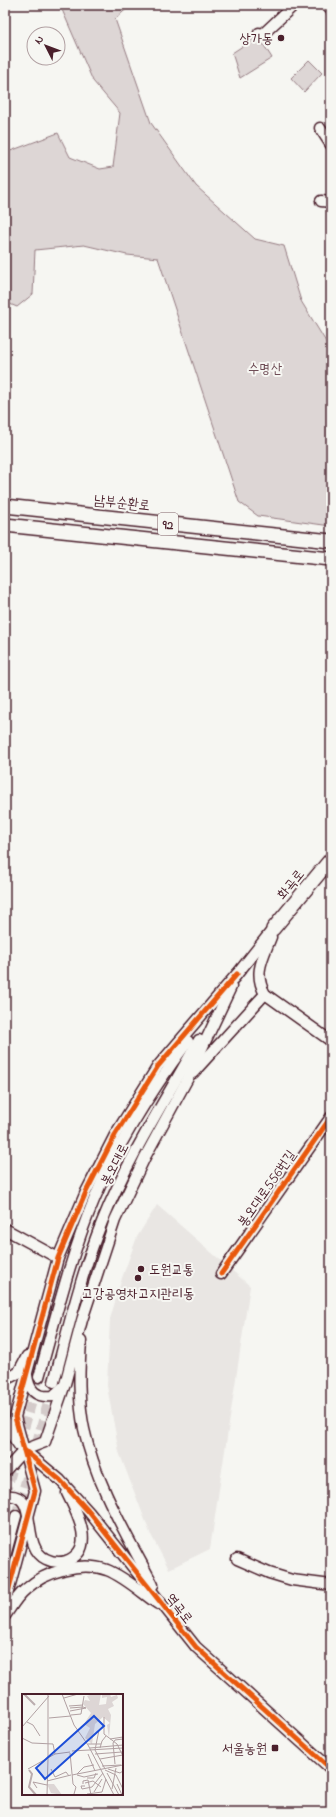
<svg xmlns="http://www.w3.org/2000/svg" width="336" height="1817" font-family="'Indie Flower','Poor Story',sans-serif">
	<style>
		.built { fill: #e9e6e3 }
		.green { fill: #ddd6d5; stroke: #947a80 }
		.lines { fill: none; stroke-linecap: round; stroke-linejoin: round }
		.minor-tunnel { stroke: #d4cbca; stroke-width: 10; stroke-dasharray: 10 5; stroke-linecap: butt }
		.minor-casing { stroke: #4a1f2b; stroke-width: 13 }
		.major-casing { stroke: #4a1f2b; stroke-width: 16 }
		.minor { stroke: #f6f6f2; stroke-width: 10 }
		.major { stroke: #f6f6f2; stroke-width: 13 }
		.cycleway-casing { stroke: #f6f6f2; stroke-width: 8 }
		.cycleway { stroke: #e8590c; stroke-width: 5 }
		.poi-dot { fill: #4a1f2b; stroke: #f6f6f2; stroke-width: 1.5 }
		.labels { text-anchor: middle; stroke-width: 4; stroke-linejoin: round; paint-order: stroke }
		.shield { fill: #f6f6f2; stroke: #7e6067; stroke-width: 1 }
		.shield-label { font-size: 13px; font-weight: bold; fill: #4a1f2b }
		.poi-label { font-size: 14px; fill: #4a1f2b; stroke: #f6f6f2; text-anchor: end }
		.park-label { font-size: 14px; fill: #6f4d56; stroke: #f6f6f2 }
		.street-label { font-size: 14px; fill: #4a1f2b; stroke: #f6f6f2 }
		.inset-river { fill: none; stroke: #bbadae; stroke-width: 2 }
		.inset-road { fill: none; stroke: #b1a0a2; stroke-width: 1 }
		.view { fill: #1d4ed8; fill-opacity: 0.15; stroke: #1d4ed8; stroke-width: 2 }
		.inset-edge { fill: none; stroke: #4a1f2b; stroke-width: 2 }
	</style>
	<rect width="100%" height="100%" fill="#f6f6f2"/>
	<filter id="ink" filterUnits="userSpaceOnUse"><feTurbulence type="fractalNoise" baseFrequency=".025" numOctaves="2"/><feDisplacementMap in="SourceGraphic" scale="8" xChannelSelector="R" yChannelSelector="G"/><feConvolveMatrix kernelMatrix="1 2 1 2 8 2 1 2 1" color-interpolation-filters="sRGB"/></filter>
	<g filter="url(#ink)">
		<!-- built -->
		<polygon class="built" points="157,1205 250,1286 210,1549 169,1569 150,1533 119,1452 107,1386 110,1319 122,1278 137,1237"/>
		<!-- green -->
		<g class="green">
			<polygon points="60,5 131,5 115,19 151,123 196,186 255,239 284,246 301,301 331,350 331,526 258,516 239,502 158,258 127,255 84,245 35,250 33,294 17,307 5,302 5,153 58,133 70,157 100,169 113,167 120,113 93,81"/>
			<polygon points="258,36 272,58 240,78 232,53"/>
			<polygon points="309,60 322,73 304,92 291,78"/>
		</g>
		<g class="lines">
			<!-- minor-tunnel -->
			<g class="minor-tunnel">
				<polyline points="20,1442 39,1377"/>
				<polyline points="5,1495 15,1459"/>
				<polyline points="16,1516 54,1382"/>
			</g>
			<defs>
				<g id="minor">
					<polyline points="326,5 331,10"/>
					<polyline points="259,33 263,34 294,5"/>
					<polyline points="320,128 331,145"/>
					<polyline points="321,201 331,202"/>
					<path d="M271 937C263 958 253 973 265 994L331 1041"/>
					<polyline points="234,978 273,929"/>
					<polyline points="193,1073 265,994"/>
					<polyline points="5,1229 58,1258"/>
					<polyline points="221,1274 331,1117"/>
					<path d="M81 1341C79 1371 78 1400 84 1429 96 1485 127 1535 153 1585"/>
					<path d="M27 1375C29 1391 36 1398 53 1396L63 1387"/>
					<path d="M39 1377C56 1317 70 1257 94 1200 117 1144 152 1090 188 1041"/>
					<polyline points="5,1380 18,1373 27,1356"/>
					<path d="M54 1382C68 1329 81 1274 102 1222 128 1158 165 1100 199 1040"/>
					<polyline points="24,1450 60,1480 89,1512 196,1647 331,1769"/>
					<polyline points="5,1471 24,1450 45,1442 65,1384 82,1320 115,1220 145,1157 188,1078 231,987"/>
					<path d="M5 1496C42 1491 18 1545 46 1559 52 1562 59 1563 66 1561 98 1550 76 1511 67 1493"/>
					<polyline points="5,1556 16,1516"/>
					<polyline points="237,1559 269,1573 292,1580 331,1585"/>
					<polyline points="5,1603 35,1491 15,1417 58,1258 86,1192 115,1135 158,1066 237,974"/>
					<path d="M5 1616C11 1607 17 1596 26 1589 46 1571 81 1561 107 1570 125 1577 142 1593 158 1604"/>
				</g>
				<g id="major">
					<polyline points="5,506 331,541"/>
					<polyline points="5,525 331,559"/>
					<polyline points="273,929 331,859"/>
					<polyline points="5,1423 24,1450"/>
				</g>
			</defs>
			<!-- minor casing -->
			<use href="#minor" class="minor-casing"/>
			<!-- major casing -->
			<use href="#major" class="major-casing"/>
			<!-- minor -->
			<use href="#minor" class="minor"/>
			<!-- major -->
			<use href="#major" class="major"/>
			<defs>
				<g id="cycleway">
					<polyline points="221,1274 331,1117"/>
					<polyline points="24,1450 60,1480 89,1512 196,1647 331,1769"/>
					<polyline points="5,1603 35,1491 15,1417 58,1258 86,1192 115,1135 158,1066 237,974"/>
				</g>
			</defs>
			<!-- cycleway casing -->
			<use href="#cycleway" class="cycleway-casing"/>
			<!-- cycleway -->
			<use href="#cycleway" class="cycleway"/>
		</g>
	</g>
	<!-- markers -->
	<g class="poi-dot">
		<circle cx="281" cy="38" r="4"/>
		<circle cx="141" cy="1269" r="4"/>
		<circle cx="138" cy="1278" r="4"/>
		<rect x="271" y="1744" width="8" height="8" rx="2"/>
	</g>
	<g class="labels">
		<!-- shield labels -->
		<rect class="shield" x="158" y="513" width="20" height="22" rx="3"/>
		<g class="shield-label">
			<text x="168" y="529">92</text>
		</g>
		<!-- poi labels -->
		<g class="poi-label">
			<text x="273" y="43">상가동</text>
			<text x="149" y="1274" text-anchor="start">도원교통</text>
			<text x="138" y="1298" text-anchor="middle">고강공영차고지관리동</text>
			<text x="267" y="1753">서울농원</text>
		</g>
		<!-- park labels -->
		<g class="park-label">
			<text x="265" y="373">수명산</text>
		</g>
		<!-- street labels -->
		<g class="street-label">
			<text transform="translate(122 502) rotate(6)" y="5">남부순환로</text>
			<text transform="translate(290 884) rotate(-51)" y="5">화곡로</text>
			<text transform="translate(114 1164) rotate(-63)" y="5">봉오대로</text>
			<text transform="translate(266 1188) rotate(-55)" y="5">봉오대로556번길</text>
			<text transform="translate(180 1608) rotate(52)" y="5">역곡로</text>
		</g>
	</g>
	<!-- overview -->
	<g transform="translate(22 1694)">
		<rect width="101" height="101" fill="#f6f6f2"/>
		<path d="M71 0H79L77 11 84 10 85 3 80 4V0H88L89 3 95 1 96 4 90 8 92 12 86 15 89 21 87 44 85 31 88 29 81 23 73 30 70 50 63 44 68 34 62 30 69 19 61 10 63 6 68 7 65 2ZM25 90H32L40 101 29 99Z" fill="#ddd6d5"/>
		<path class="inset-river" d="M2 0 13 11M7 76 10 80 7 93 14 101"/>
		<path class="inset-road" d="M40 0 52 31 66 51 92 101M42 4 56 0M47 12 61 11M48 14 61 13M48 17 64 14 61 13M49 21 59 20 62 2M82 23V40L95 50 101 62M27 24 49 22M101 26V44M5 28 11 31 18 42M0 33 27 2M77 36 73 56 83 75M0 44 10 49 31 50 33 60M88 45 101 43M66 50H79M68 54 101 51M78 54 80 47 84 42M50 57 101 54M48 59 51 90 54 93 52 100M66 60 73 77M73 60 100 58M26 65V0M78 65 101 61M93 70 91 49 93 46 101 45M80 72 99 71M6 75 33 60 48 58M29 75 33 83 44 78 47 82M86 75 98 79 101 77M83 76 94 81 101 95M85 79 97 101M55 80 62 73 72 71M50 81 101 71M55 81 62 83 76 80M65 84H72L74 79M25 87 49 81M63 89 71 87 79 93M61 90V87L66 86 69 101M95 90 100 101M63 92H59L60 95 70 93 81 79M15 94 11 88 25 91M90 95 94 74M72 98 80 85M65 100 80 98 84 85M25 101 26 65"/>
		<path class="view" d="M72 22 82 32 23 85 14 74Z"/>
		<rect width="101" height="101" class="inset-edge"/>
	</g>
	<!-- margin -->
	<rect width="336" height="1817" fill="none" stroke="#f6f6f2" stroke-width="20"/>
	<rect x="10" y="10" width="316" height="1797" fill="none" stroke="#4a1f2b" stroke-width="1.5" filter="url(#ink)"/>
	<!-- north arrow -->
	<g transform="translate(46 46) rotate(312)"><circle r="19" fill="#f6f6f2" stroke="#b1a0a2"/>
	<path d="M0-3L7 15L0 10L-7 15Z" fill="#4a1f2b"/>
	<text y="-6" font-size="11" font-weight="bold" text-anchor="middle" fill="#4a1f2b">N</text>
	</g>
</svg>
